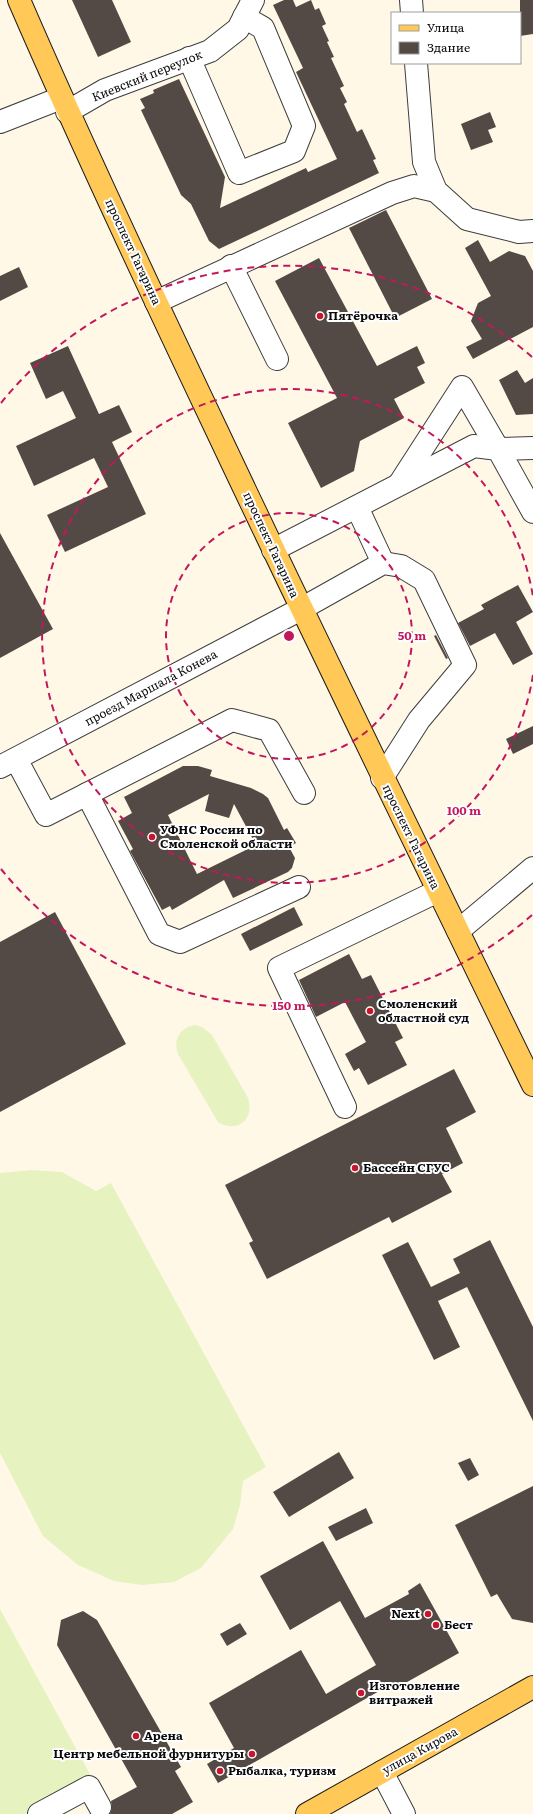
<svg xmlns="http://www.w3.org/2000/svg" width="533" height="1814" font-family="Literata,serif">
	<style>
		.pitch { fill: #e6f3c0 }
		.building { fill: #544a45; fill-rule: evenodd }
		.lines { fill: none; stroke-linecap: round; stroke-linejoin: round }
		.minor-casing { stroke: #3d3d3d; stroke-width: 24 }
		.major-casing { stroke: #1b1b1b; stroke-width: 24 }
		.minor { stroke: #fff; stroke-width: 22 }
		.major { stroke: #ffc857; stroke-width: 22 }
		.ring { fill: none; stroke: #c2185b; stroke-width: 2; stroke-dasharray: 7 5 }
		.poi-dot { fill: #c6162e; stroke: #fff; stroke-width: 1.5 }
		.labels { text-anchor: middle; stroke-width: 4; stroke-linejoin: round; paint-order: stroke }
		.street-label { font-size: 12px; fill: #0a0a0a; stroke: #fff }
		.poi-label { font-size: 12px; font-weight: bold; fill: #0a0a0a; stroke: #fff; text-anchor: start }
		.centre { fill: #c2185b; stroke: #fff; stroke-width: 2 }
		.ring-label { font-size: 12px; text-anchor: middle; font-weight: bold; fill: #c2185b; stroke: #fff; stroke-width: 4; stroke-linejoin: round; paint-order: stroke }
	</style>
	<rect width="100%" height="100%" fill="#fff8e7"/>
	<!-- pitch -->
	<g class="pitch">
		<path d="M195 1025 202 1027 212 1035 248 1098C255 1119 237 1134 218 1122L178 1054C173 1040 179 1028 195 1025Z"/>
		<polygon points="32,1170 62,1172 96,1191 111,1183 266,1467 243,1481 240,1505 233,1529 201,1568 174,1582 142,1585 114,1581 78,1565 43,1536 0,1453 0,1173"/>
		<polygon points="0,1609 92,1778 26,1814 0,1814"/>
	</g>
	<!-- building -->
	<g class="building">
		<polygon points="72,0 112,0 131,42 98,57"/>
		<polygon points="284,0 293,0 296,7 311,0 315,10 319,8 326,24 322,26 329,41 327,42 334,57 331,58 344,86 340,88 347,102 344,104 357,132 362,129 376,159 373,160 379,173 219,249 209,241 191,204 181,195 141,110 145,108 140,99 154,93 153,90 179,79 225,177 220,208 306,168 308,172 337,159 296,72 303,68 273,5"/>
		<polygon points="520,0 533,0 533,34 520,36"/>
		<polygon points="490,112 496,127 488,130 493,142 471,150 461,124"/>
		<polygon points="386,210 432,299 395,318 349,228"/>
		<polygon points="478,240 490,262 509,251 525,256 533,271 533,327 473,359 466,347 482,339 471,321 478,303 491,296 465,248"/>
		<polygon points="319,258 377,366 417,346 425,363 417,367 425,383 394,399 404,418 360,441 354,471 321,488 288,423 337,398 275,281"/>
		<polygon points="19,267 28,287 0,301 0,276"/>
		<polygon points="68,346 99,414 119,405 132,432 112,442 146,514 65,552 47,515 108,487 94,458 34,486 16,446 76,418 63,391 46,399 30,363"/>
		<polygon points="517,370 525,383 533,378 533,414 516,415 499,380"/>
		<polygon points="0,533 53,629 0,658"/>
		<polygon points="518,585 533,612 516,622 533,654 513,665 495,633 470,646 458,623 484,609 481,605"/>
		<polygon points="436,635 448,658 446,659 434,636"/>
		<polygon points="533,726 533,744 513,754 506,739"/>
		<path d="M183 766H198L212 770 210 776 251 788 263 794 268 798 284 830 287 828 296 843 289 847 295 858 292 868 288 872 233 898 224 880 172 910 170 906 162 910 130 851 133 849 118 821 132 813 124 797ZM209 794 205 811 229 818 234 804 256 845 197 874 168 815Z"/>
		<polygon points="294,907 303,925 250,951 241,934"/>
		<polygon points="55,912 126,1044 0,1112 0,942"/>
		<polygon points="349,954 362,979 371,975 403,1038 395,1042 407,1065 368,1085 359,1068 354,1071 345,1054 366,1042 345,1002 316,1017 299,980"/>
		<polygon points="454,1069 476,1112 446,1128 463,1163 442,1174 452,1192 392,1223 389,1217 267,1279 249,1243 253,1241 225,1185"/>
		<polygon points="490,1240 533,1327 533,1421 467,1287 438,1301 460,1347 434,1360 382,1255 408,1242 431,1287 460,1273 453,1259"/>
		<polygon points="339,1452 354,1478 289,1517 273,1492"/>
		<polygon points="470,1458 479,1475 468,1481 458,1463"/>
		<polygon points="533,1486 533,1623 512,1619 497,1594 491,1597 455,1525"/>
		<polygon points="366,1508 373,1523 336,1541 328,1527"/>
		<polygon points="323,1541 365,1618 409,1594 408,1591 420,1583 459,1653 391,1691 388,1686 218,1783 207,1764 234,1748 209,1703 301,1650 326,1694 376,1665 340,1601 290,1630 260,1576"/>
		<polygon points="83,1611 97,1620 181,1767 175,1771 193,1802 172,1814 110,1814 112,1808 111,1801 137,1787 57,1645 61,1620"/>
		<polygon points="240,1623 247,1634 227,1646 220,1634"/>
	</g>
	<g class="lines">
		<defs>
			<g id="minor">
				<polyline points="411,0 412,13"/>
				<polyline points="189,58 239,173 294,151 304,126 263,28 244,17"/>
				<polyline points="416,63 424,162 436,191 467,219 519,232 533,231"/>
				<polyline points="67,112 105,90 210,51 238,29 253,0"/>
				<polyline points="0,122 61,98"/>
				<polyline points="231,266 277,359"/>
				<polyline points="156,302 392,193 414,186 436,191"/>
				<polyline points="400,483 462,387 498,449 533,448"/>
				<polyline points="357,507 383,563"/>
				<polyline points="273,550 474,446 498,449 533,512"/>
				<polyline points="16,759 46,815 232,720 269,730 304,793"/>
				<polyline points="0,767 301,609 383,563 401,566 424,580 465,665 419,720 382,778"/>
				<polyline points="87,794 159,934 180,942 299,887"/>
				<polyline points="458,931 533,868"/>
				<polyline points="345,1107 279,968 438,891"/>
				<polyline points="382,1772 404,1814"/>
				<polyline points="39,1814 89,1787 100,1807"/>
			</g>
			<g id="major">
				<path d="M19 0C82 146 150 290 218 433 321 651 427 868 533 1085"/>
				<polyline points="307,1814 533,1687"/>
			</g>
		</defs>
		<!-- minor casing -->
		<use href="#minor" class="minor-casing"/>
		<!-- major casing -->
		<use href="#major" class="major-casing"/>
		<!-- minor -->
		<use href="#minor" class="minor"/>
		<!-- major -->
		<use href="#major" class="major"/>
	</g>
	<!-- distance rings -->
	<g class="ring">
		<circle cx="289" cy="636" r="123"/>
		<path d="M533 675A247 247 0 1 1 533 597"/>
		<path d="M532 915A370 370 0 0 1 1 869M1 403A370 370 0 0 1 532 357"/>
	</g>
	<!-- markers -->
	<g class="poi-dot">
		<circle cx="320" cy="316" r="4"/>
		<circle cx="152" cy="837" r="4"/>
		<circle cx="370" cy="1011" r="4"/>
		<circle cx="355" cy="1168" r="4"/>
		<circle cx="428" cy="1614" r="4"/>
		<circle cx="436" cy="1625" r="4"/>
		<circle cx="361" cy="1693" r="4"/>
		<circle cx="136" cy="1736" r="4"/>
		<circle cx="252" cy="1754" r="4"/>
		<circle cx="220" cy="1771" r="4"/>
	</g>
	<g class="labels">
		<!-- street labels -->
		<g class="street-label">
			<text transform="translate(147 76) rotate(-22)" y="4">Киевский переулок</text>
			<text transform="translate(133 252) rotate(65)" y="4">проспект Гагарина</text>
			<text transform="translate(271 545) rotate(65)" y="4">проспект Гагарина</text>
			<text transform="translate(151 688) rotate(-28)" y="4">проезд Маршала Конева</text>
			<text transform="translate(411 837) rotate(64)" y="4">проспект Гагарина</text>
			<text transform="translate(420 1751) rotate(-29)" y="4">улица Кирова</text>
		</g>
		<!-- poi labels -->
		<g class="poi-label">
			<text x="328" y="320">Пятёрочка</text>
			<text x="160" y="834">УФНС России по<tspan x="160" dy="14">Смоленской области</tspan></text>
			<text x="378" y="1008">Смоленский<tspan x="378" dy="14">областной суд</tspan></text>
			<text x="363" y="1172">Бассейн СГУС</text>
			<text x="420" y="1618" text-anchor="end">Next</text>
			<text x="444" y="1629">Бест</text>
			<text x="369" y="1690">Изготовление<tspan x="369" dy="14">витражей</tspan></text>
			<text x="144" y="1740">Арена</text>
			<text x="244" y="1758" text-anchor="end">Центр мебельной фурнитуры</text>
			<text x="228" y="1775">Рыбалка, туризм</text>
		</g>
	</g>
	<circle cx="289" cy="636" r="6" class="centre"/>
	<g class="ring-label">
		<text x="412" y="640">50 m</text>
		<text x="464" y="815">100 m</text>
		<text x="289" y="1010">150 m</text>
	</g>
	<!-- legend -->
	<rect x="391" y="12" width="130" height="52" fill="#ffffff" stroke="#9d9d9d"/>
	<rect x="399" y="25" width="20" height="6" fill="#ffc857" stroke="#9d9d9d"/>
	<text x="427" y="32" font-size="12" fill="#0a0a0a">Улица</text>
	<rect x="399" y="42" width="20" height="12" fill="#544a45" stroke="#9d9d9d"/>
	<text x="427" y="52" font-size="12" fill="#0a0a0a">Здание</text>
</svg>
